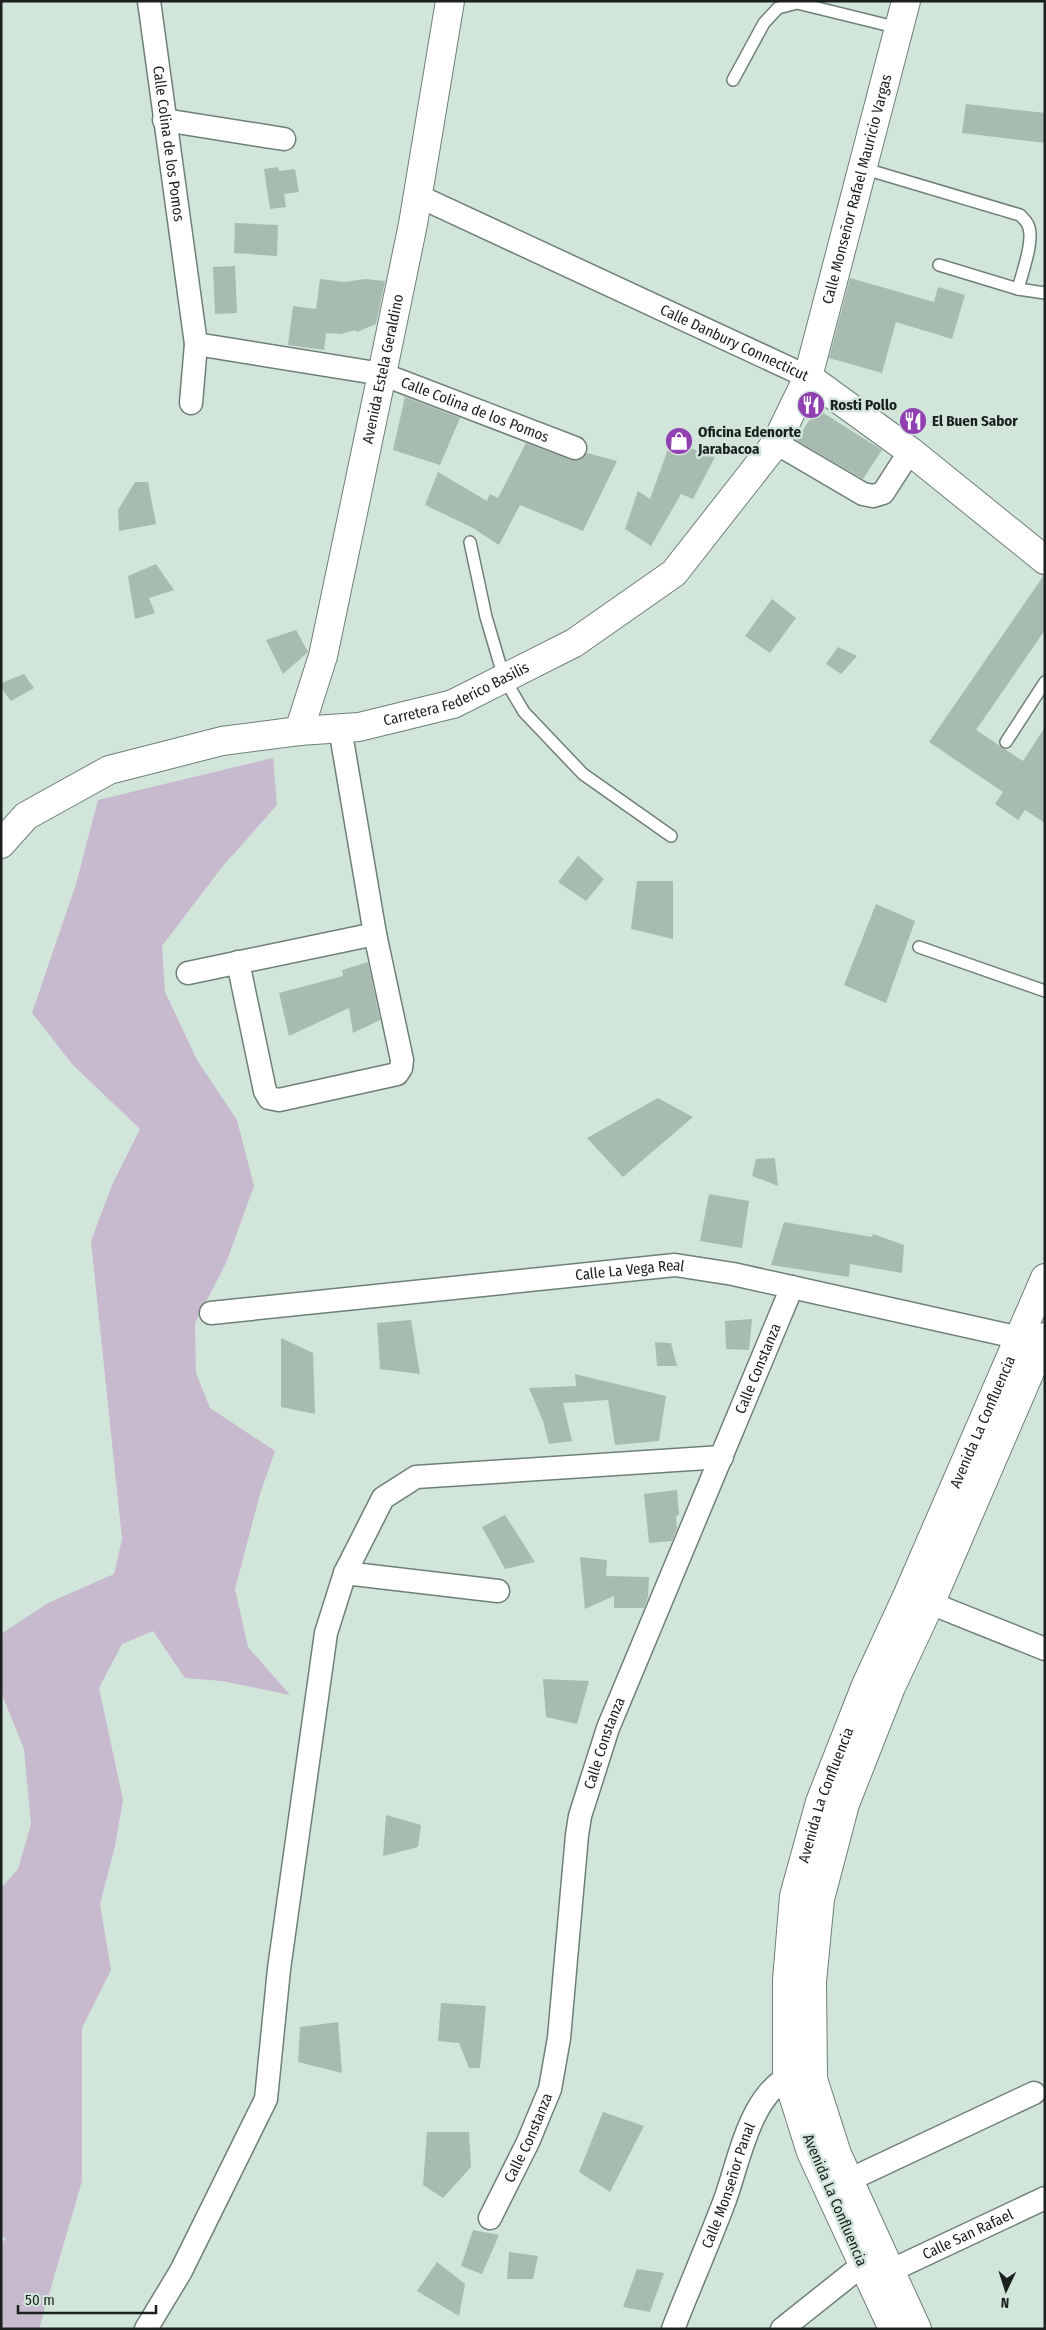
<svg xmlns="http://www.w3.org/2000/svg" width="1046" height="2330" font-family="'Fira Sans Condensed',sans-serif">
	<style>
		.green { fill: #c7b9ce }
		.building { fill: #a8bbb1 }
		.lines { fill: none; stroke-linecap: round; stroke-linejoin: round }
		.lane-casing { stroke: #6e8076; stroke-width: 14 }
		.street-casing { stroke: #6e8076; stroke-width: 25 }
		.secondary-casing { stroke: #6e8076; stroke-width: 30 }
		.lane { stroke: #fff; stroke-width: 11 }
		.street { stroke: #fff; stroke-width: 22 }
		.secondary { stroke: #fff; stroke-width: 28 }
		.labels { text-anchor: middle; stroke-width: 5; stroke-linejoin: round; paint-order: stroke }
		.street-label { font-size: 15px; fill: #19201d; stroke: #d2e5db }
		.poi-label { font-size: 15px; font-weight: bold; fill: #19201d; stroke: #d2e5db; text-anchor: start }
	</style>
	<rect width="100%" height="100%" fill="#d2e5db"/>
	<!-- green -->
	<polygon class="green" points="273,758 277,805 222,867 162,946 165,992 197,1060 237,1120 254,1186 226,1263 195,1323 196,1373 210,1408 275,1451 260,1494 235,1589 248,1647 290,1695 222,1681 185,1678 153,1631 122,1644 99,1688 123,1800 115,1846 100,1904 111,1970 82,2028 82,2181 39,2329 1,2329 1,2243 6,2239 1,2235 1,1888 18,1869 31,1824 24,1749 1,1692 1,1634 48,1603 114,1574 122,1539 91,1241 112,1185 140,1129 73,1065 32,1013 76,884 98,800"/>
	<!-- building -->
	<g class="building">
		<polygon points="966,104 1045,113 1045,143 962,133"/>
		<polygon points="278,167 279,171 295,169 299,192 284,194 286,207 270,209 264,169"/>
		<polygon points="235,223 278,225 277,256 234,253"/>
		<polygon points="235,266 237,313 215,314 213,267"/>
		<polygon points="850,278 934,302 938,287 965,295 952,339 896,322 882,373 829,358"/>
		<polygon points="320,279 345,282 365,279 385,281 376,324 357,332 356,330 341,334 326,333 324,350 288,345 293,306 316,309"/>
		<polygon points="405,397 460,418 440,465 393,450"/>
		<polygon points="817,409 882,450 863,479 796,440"/>
		<polygon points="671,441 715,457 693,499 681,494 651,546 625,529 638,491 650,499"/>
		<polygon points="526,443 571,460 583,458 587,453 617,461 583,531 520,505 499,545 473,528 425,505 438,472 487,501 490,494 498,498"/>
		<polygon points="135,482 148,482 156,524 119,531 118,510"/>
		<polygon points="156,564 174,590 149,598 155,613 135,619 128,576"/>
		<polygon points="1044,575 1045,630 976,730 1023,761 1045,727 1045,823 1025,810 1018,820 995,804 1003,792 929,742"/>
		<polygon points="772,599 796,618 770,653 745,636"/>
		<polygon points="296,630 308,652 283,674 266,640"/>
		<polygon points="838,647 857,656 841,674 826,664"/>
		<polygon points="24,674 34,688 11,701 1,688 1,683"/>
		<polygon points="578,856 604,879 586,901 558,882"/>
		<polygon points="637,881 673,881 673,939 631,929"/>
		<polygon points="876,904 915,921 886,1003 844,985"/>
		<polygon points="368,962 380,1020 353,1033 349,1008 289,1036 279,993 343,976 342,970"/>
		<polygon points="658,1098 693,1117 623,1177 587,1138"/>
		<polygon points="775,1158 778,1186 752,1176 756,1159"/>
		<polygon points="709,1194 749,1201 742,1248 700,1241"/>
		<polygon points="784,1222 872,1237 873,1234 904,1245 902,1273 850,1264 849,1277 771,1265"/>
		<polygon points="752,1319 749,1350 726,1349 725,1321"/>
		<polygon points="411,1320 420,1374 380,1369 377,1323"/>
		<polygon points="281,1338 313,1353 315,1414 281,1407"/>
		<polygon points="655,1342 671,1343 677,1366 657,1366"/>
		<polygon points="575,1374 666,1396 659,1441 615,1445 608,1400 563,1403 572,1441 549,1444 543,1421 529,1388 576,1386"/>
		<polygon points="677,1490 679,1515 676,1516 677,1528 672,1541 649,1543 644,1494"/>
		<polygon points="505,1515 535,1562 505,1569 482,1527"/>
		<polygon points="580,1557 607,1560 606,1576 649,1577 648,1597 644,1608 614,1608 614,1596 585,1609"/>
		<polygon points="543,1679 589,1681 577,1724 546,1717"/>
		<polygon points="386,1815 421,1825 418,1847 383,1856"/>
		<polygon points="441,2003 486,2006 480,2068 469,2068 459,2043 438,2041"/>
		<polygon points="338,2022 342,2073 298,2062 300,2027"/>
		<polygon points="603,2112 644,2126 610,2192 579,2172"/>
		<polygon points="427,2132 469,2132 471,2167 443,2198 423,2185"/>
		<polygon points="473,2230 499,2235 482,2274 461,2266"/>
		<polygon points="509,2252 538,2256 533,2279 507,2279"/>
		<polygon points="437,2262 465,2284 459,2316 417,2291"/>
		<polygon points="637,2269 664,2273 650,2312 623,2307"/>
	</g>
	<g class="lines">
		<defs>
			<g id="lane">
				<polyline points="733,80 764,23 778,8 797,3 899,28"/>
				<path d="M862 168 1020 215C1023 218 1027 222 1028 225 1035 239 1022 273 1018 289L939 265"/>
				<polyline points="1018,289 1045,293"/>
				<polyline points="470,542 486,617 504,678 524,712 583,774 671,836"/>
				<polyline points="1006,742 1045,682"/>
				<polyline points="919,947 1045,991"/>
			</g>
			<g id="street">
				<path id="s1" d="M149 1 196 344 191 403"/>
				<polyline points="164,120 284,139"/>
				<path id="s2" d="M416 195 808 377"/>
				<path id="s3" d="M196 344 382 374 575 448"/>
				<polyline points="776,443 863,494 873,496 883,493 910,451"/>
				<polyline points="238,962 265,1091 269,1098 279,1100 397,1074 401,1068 402,1060 375,934 340,728"/>
				<polyline points="188,973 375,934"/>
				<path id="s4" d="M211 1313 675 1265 733 1274 1034 1341"/>
				<polyline points="345,1573 498,1591"/>
				<polyline points="915,1597 1045,1649"/>
				<polyline points="849,2180 1034,2093"/>
				<path id="s5" d="M490 2218 528 2142 550 2089 559 2038 577 1835 580 1816 608 1728 792 1287"/>
				<path id="s6" d="M890 2271 1045 2198"/>
				<polyline points="146,2329 181,2271 266,2099 279,1969 326,1633 345,1573 383,1498 416,1477 722,1457"/>
				<path id="s7" d="M673 2329C689 2288 707 2247 723 2205 740 2162 749 2087 800 2072"/>
				<polyline points="782,2329 875,2255"/>
			</g>
			<g id="secondary">
				<polyline points="808,377 910,451 1045,560"/>
				<path id="s8" d="M299 731 323 656 382 374 413 224 450 1"/>
				<path id="s9" d="M1 844 26 816 109 770 222 741 299 731 359 727 453 704 574 643 674 573 776 443 808 377 906 1"/>
				<path id="s10" d="M893 2329 811 2152 787 2076V1980L794 1896 820 1802 866 1685 908 1594 1045 1278"/>
				<polyline points="917,2329 837,2154 813,2079 812,1982 820,1899 845,1804 891,1687 933,1597 1045,1337"/>
			</g>
		</defs>
		<!-- lane casing -->
		<use href="#lane" class="lane-casing"/>
		<!-- street casing -->
		<use href="#street" class="street-casing"/>
		<!-- secondary casing -->
		<use href="#secondary" class="secondary-casing"/>
		<!-- lane -->
		<use href="#lane" class="lane"/>
		<!-- street -->
		<use href="#street" class="street"/>
		<!-- secondary -->
		<use href="#secondary" class="secondary"/>
	</g>
	<!-- icons -->
	<defs>
		<symbol id="restaurant-disc" viewBox="-11 -11 22 22"><circle r="9.5" fill="#9040b0" stroke="#d2e5db"/><path d="M-5-6h1v4h1v-4h1v4h1v-4h1v5L-1.5 .5V6h-2V.5L-5-1ZM5-6V6H3V1.5H1.5Q1.5-4 5-6Z" fill="#fff"/></symbol>
		<symbol id="shop-disc" viewBox="-11 -11 22 22"><circle r="9.5" fill="#9040b0" stroke="#d2e5db"/><path d="M-5-2.5h2.3a2.7 3.5 0 0 1 5.4 0H5L5.5 6h-11ZM-1.5-2.5h3a1.5 2.3 0 0 0-3 0Z" fill="#fff"/></symbol>
	</defs>
	<g fill-rule="evenodd">
		<use href="#restaurant-disc" x="795" y="389" width="32" height="32"/>
		<use href="#restaurant-disc" x="897" y="405" width="32" height="32"/>
		<use href="#shop-disc" x="663" y="425" width="32" height="32"/>
	</g>
	<g class="labels">
		<!-- street labels -->
		<g class="street-label">
			<text dy="5" stroke="none"><textPath href="#s1" startOffset="144">Calle Colina de los Pomos</textPath></text>
			<text dy="5" stroke="none"><textPath href="#s9" startOffset="1174">Calle Monseñor Rafael Mauricio Vargas</textPath></text>
			<text dy="5" stroke="none"><textPath href="#s2" startOffset="351">Calle Danbury Connecticut</textPath></text>
			<text dy="5" stroke="none"><textPath href="#s8" startOffset="372">Avenida Estela Geraldino</textPath></text>
			<text dy="5" stroke="none"><textPath href="#s3" startOffset="288">Calle Colina de los Pomos</textPath></text>
			<text dy="5" stroke="none"><textPath href="#s9" startOffset="490">Carretera Federico Basilis</textPath></text>
			<text dy="5" stroke="none"><textPath href="#s4" startOffset="421">Calle La Vega Real</textPath></text>
			<text dy="5" stroke="none"><textPath href="#s5" startOffset="899">Calle Constanza</textPath></text>
			<text dy="5" stroke="none"><textPath href="#s10" startOffset="966">Avenida La Confluencia</textPath></text>
			<text dy="5" stroke="none"><textPath href="#s5" startOffset="494">Calle Constanza</textPath></text>
			<text dy="5" stroke="none"><textPath href="#s10" startOffset="561">Avenida La Confluencia</textPath></text>
			<text dy="5" stroke="none"><textPath href="#s5" startOffset="89">Calle Constanza</textPath></text>
			<text dy="5" stroke="none"><textPath href="#s7" startOffset="154">Calle Monseñor Panal</textPath></text>
			<text transform="translate(835 2200) rotate(67)" y="5">Avenida La Confluencia</text>
			<text dy="5" stroke="none"><textPath href="#s6" startOffset="86">Calle San Rafael</textPath></text>
		</g>
		<!-- poi labels -->
		<g class="poi-label">
			<text x="830" y="410">Rosti Pollo</text>
			<text x="932" y="426">El Buen Sabor</text>
			<text x="698" y="437">Oficina Edenorte<tspan x="698" dy="17">Jarabacoa</tspan></text>
		</g>
	</g>
	<!-- border -->
	<rect width="1046" height="2330" fill="none" stroke="#19201d" stroke-width="5"/>
	<!-- north arrow -->
	<g transform="translate(1006 2290) rotate(184)" stroke="#d2e5db" stroke-width="4" paint-order="stroke">
	<path d="M0-4L9 19L0 12L-9 19Z" fill="#19201d"/>
	<text y="-8" font-size="14" font-weight="bold" text-anchor="middle" fill="#19201d">N</text>
	</g>
	<!-- scale -->
	<path d="M18 2305v8h138v-8" fill="none" stroke="#19201d" stroke-width="2.5"/>
	<text x="25" y="2305" font-size="15" fill="#19201d" stroke="#d2e5db" stroke-width="4" paint-order="stroke">50 m</text>
</svg>
